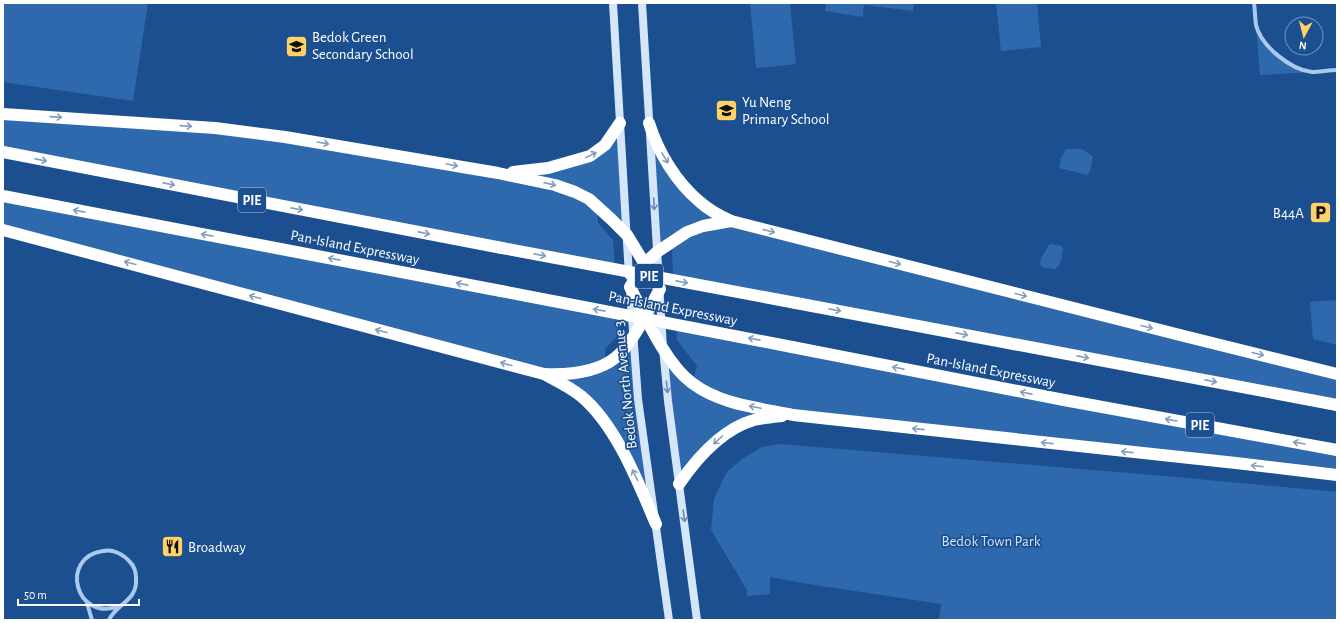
<svg xmlns="http://www.w3.org/2000/svg" width="1340" height="623" font-family="'Alegreya Sans',sans-serif">
	<style>
		.green { fill: #2e69ad }
		.lines { fill: none; stroke-linecap: round; stroke-linejoin: round }
		.street { stroke: #a9c9ee; stroke-width: 4 }
		.secondary { stroke: #d6e6fa; stroke-width: 8 }
		.highway { stroke: #fff; stroke-width: 12 }
		.highway-bridge { stroke: #fff; stroke-width: 12 }
		.oneway { stroke: #829ec1 }
		.oneway2 { stroke: #668bba }
		.labels { text-anchor: middle; stroke-width: 3.5; stroke-linejoin: round; paint-order: stroke }
		.shield { fill: #1b4f8f; stroke: #bbcadd; stroke-width: 1 }
		.shield-label { font-size: 14px; font-weight: bold; fill: #fff }
		.poi-label { font-size: 15px; fill: #fff; stroke: #1b4f8f; text-anchor: start }
		.street-label { font-size: 15px; fill: #fff; stroke: #1b4f8f }
		.park-label { font-size: 15px; fill: #cfe3fa; stroke: #1b4f8f }
	</style>
	<rect width="100%" height="100%" fill="#1b4f8f"/>
	<!-- green -->
	<g class="green">
		<polygon points="3,3 148,3 133,101 3,82"/>
		<polygon points="750,3 790,3 796,64 756,68"/>
		<polygon points="826,3 914,3 913,11 864,5 863,17 825,11"/>
		<polygon points="996,3 1037,3 1041,47 1001,51"/>
		<polygon points="1256,27 1261,36 1285,62 1311,72 1260,75"/>
		<polygon points="3,115 215,129 501,174 584,158 620,123 627,235 597,205 598,223 613,240 615,269 3,151"/>
		<polygon points="650,124 689,192 729,221 709,224 657,251"/>
		<polygon points="1066,149 1082,149 1093,156 1090,172 1087,175 1059,168 1061,158"/>
		<polygon points="3,197 618,314 620,333 605,349 606,363 632,339 655,520 596,410 547,375 3,232"/>
		<polygon points="724,223 1337,374 1337,404 673,280 672,242"/>
		<path d="M1051 244 1062 246 1063 248C1062 255 1062 265 1055 269L1042 267 1040 264 1041 258 1049 245Z"/>
		<polygon points="1337,300 1337,345 1313,339 1310,302"/>
		<polygon points="676,325 1337,450 1337,475 792,415 728,432 679,484 663,349 692,383 697,366 677,340"/>
		<polygon points="780,444 1165,476 1337,492 1337,620 939,620 941,604 808,584 770,577 770,594 747,596 747,590 711,530 714,499 724,477 729,470 742,459 762,447"/>
	</g>
	<g class="lines">
		<!-- street -->
		<g class="street">
			<path d="M1254 3C1255 10 1255 18 1256 25 1261 46 1291 70 1312 72 1320 72 1329 70 1337 70"/>
			<polyline points="87,603 92,620"/>
			<path d="M109 620C117 603 138 601 136 578 136 572 134 566 130 562 123 554 113 549 103 551 59 557 75 623 120 606"/>
		</g>
		<!-- secondary -->
		<g class="secondary">
			<polyline points="613,3 629,276"/>
			<polyline points="642,3 663,348 668,401 697,620"/>
			<polyline points="630,291 638,399 669,620"/>
		</g>
		<!-- highway -->
		<g class="highway">
			<path d="M3 114 215 128 285 137 498 173 555 185 575 192 589 199 611 219 627 235 660 289C648 310 633 344 615 358 596 373 567 375 544 374"/>
			<path d="M649 123C658 152 676 182 700 202 709 210 720 216 731 221L1180 335 1337 374"/>
			<polyline points="3,152 502,248"/>
			<polyline points="513,172 548,168 590,156 605,145 620,123"/>
			<polyline points="3,196 501,291"/>
			<path d="M731 221 703 226 687 232 657 252 645 263 630 287C645 316 666 364 692 383 721 405 760 408 793 415L1236 463 1337 475"/>
			<path d="M3 230 544 374C557 381 570 387 581 396 616 425 638 482 656 524"/>
			<polyline points="796,303 1337,405"/>
			<polyline points="792,347 1064,400 1337,450"/>
			<path d="M679 484C697 458 722 429 754 420 763 418 773 417 782 416"/>
		</g>
		<!-- highway-bridge -->
		<g class="highway-bridge">
			<polyline points="502,248 796,303"/>
			<polyline points="501,291 792,347"/>
		</g>
	</g>
	<!-- one-way arrows -->
	<defs><path id="oneway-shaft" d="M-6 0H5M1.5-3L5.5 0L1.5 3" fill="none" stroke-width="1.6" stroke-linecap="round" stroke-linejoin="round"/></defs>
	<g class="oneway">
		<use href="#oneway-shaft" transform="translate(56 117) rotate(4)"/>
		<use href="#oneway-shaft" transform="translate(186 126) rotate(4)"/>
		<use href="#oneway-shaft" transform="translate(323 143) rotate(10)"/>
		<use href="#oneway-shaft" transform="translate(591 155) rotate(-26)"/>
		<use href="#oneway-shaft" transform="translate(665 158) rotate(58)"/>
		<use href="#oneway-shaft" transform="translate(41 160) rotate(11)"/>
		<use href="#oneway-shaft" transform="translate(452 165) rotate(10)"/>
		<use href="#oneway-shaft" transform="translate(169 184) rotate(11)"/>
		<use href="#oneway-shaft" transform="translate(550 184) rotate(13)"/>
		<use href="#oneway-shaft" transform="translate(297 209) rotate(11)"/>
		<use href="#oneway-shaft" transform="translate(79 211) rotate(-169)"/>
		<use href="#oneway-shaft" transform="translate(769 231) rotate(14)"/>
		<use href="#oneway-shaft" transform="translate(424 233) rotate(11)"/>
		<use href="#oneway-shaft" transform="translate(207 235) rotate(-169)"/>
		<use href="#oneway-shaft" transform="translate(540 255) rotate(11)"/>
		<use href="#oneway-shaft" transform="translate(334 259) rotate(-169)"/>
		<use href="#oneway-shaft" transform="translate(130 263) rotate(-165)"/>
		<use href="#oneway-shaft" transform="translate(895 263) rotate(14)"/>
		<use href="#oneway-shaft" transform="translate(682 282) rotate(11)"/>
		<use href="#oneway-shaft" transform="translate(462 284) rotate(-169)"/>
		<use href="#oneway-shaft" transform="translate(1021 295) rotate(14)"/>
		<use href="#oneway-shaft" transform="translate(255 297) rotate(-165)"/>
		<use href="#oneway-shaft" transform="translate(599 310) rotate(-169)"/>
		<use href="#oneway-shaft" transform="translate(835 310) rotate(11)"/>
		<use href="#oneway-shaft" transform="translate(1147 327) rotate(14)"/>
		<use href="#oneway-shaft" transform="translate(381 331) rotate(-165)"/>
		<use href="#oneway-shaft" transform="translate(962 334) rotate(11)"/>
		<use href="#oneway-shaft" transform="translate(754 339) rotate(-169)"/>
		<use href="#oneway-shaft" transform="translate(1258 354) rotate(14)"/>
		<use href="#oneway-shaft" transform="translate(1083 357) rotate(11)"/>
		<use href="#oneway-shaft" transform="translate(506 364) rotate(-165)"/>
		<use href="#oneway-shaft" transform="translate(898 368) rotate(-169)"/>
		<use href="#oneway-shaft" transform="translate(1211 381) rotate(11)"/>
		<use href="#oneway-shaft" transform="translate(1026 393) rotate(-169)"/>
		<use href="#oneway-shaft" transform="translate(755 407) rotate(-168)"/>
		<use href="#oneway-shaft" transform="translate(1171 420) rotate(-170)"/>
		<use href="#oneway-shaft" transform="translate(918 429) rotate(-174)"/>
		<use href="#oneway-shaft" transform="translate(718 440) rotate(138)"/>
		<use href="#oneway-shaft" transform="translate(1047 443) rotate(-174)"/>
		<use href="#oneway-shaft" transform="translate(1299 443) rotate(-170)"/>
		<use href="#oneway-shaft" transform="translate(1127 452) rotate(-174)"/>
		<use href="#oneway-shaft" transform="translate(1257 466) rotate(-173)"/>
		<use href="#oneway-shaft" transform="translate(635 475) rotate(-116)"/>
	</g>
	<g class="oneway2">
		<use href="#oneway-shaft" transform="translate(654 204) rotate(87)"/>
		<use href="#oneway-shaft" transform="translate(667 387) rotate(84)"/>
		<use href="#oneway-shaft" transform="translate(684 516) rotate(82)"/>
	</g>
	<!-- icons -->
	<defs>
		<symbol id="school-square" viewBox="-11 -11 22 22"><rect x="-9" y="-9" width="18" height="18" rx="4" fill="#ffd166" stroke="#1b4f8f"/><path d="M0-5L7-2L0 1L-7-2ZM-4 1L0 2.5L4 1V4Q0 6-4 4Z" fill="#111"/></symbol>
		<symbol id="parking-square" viewBox="-11 -11 22 22"><rect x="-9" y="-9" width="18" height="18" rx="4" fill="#ffd166" stroke="#1b4f8f"/><path d="M-3.5-5.5H1a3.5 3.5 0 0 1 0 7H-1V5.5H-3.5ZM-1-3.4V-.6H.8a1.4 1.4 0 0 0 0-2.8Z" fill="#111"/></symbol>
		<symbol id="restaurant-square" viewBox="-11 -11 22 22"><rect x="-9" y="-9" width="18" height="18" rx="4" fill="#ffd166" stroke="#1b4f8f"/><path d="M-5-6h1v4h1v-4h1v4h1v-4h1v5L-1.5 .5V6h-2V.5L-5-1ZM5-6V6H3V1.5H1.5Q1.5-4 5-6Z" fill="#111"/></symbol>
	</defs>
	<g fill-rule="evenodd">
		<use href="#school-square" x="284" y="34" width="25" height="25"/>
		<use href="#school-square" x="714" y="98" width="25" height="25"/>
		<use href="#parking-square" x="1308" y="200" width="25" height="25"/>
		<use href="#restaurant-square" x="160" y="534" width="25" height="25"/>
	</g>
	<g class="labels">
		<!-- shield labels -->
		<g class="shield">
			<rect x="238" y="188" width="28" height="24" rx="3"/>
			<rect x="635" y="264" width="28" height="24" rx="3"/>
			<rect x="1186" y="413" width="28" height="24" rx="3"/>
		</g>
		<g class="shield-label">
			<text x="252" y="205">PIE</text>
			<text x="649" y="281">PIE</text>
			<text x="1200" y="430">PIE</text>
		</g>
		<!-- poi labels -->
		<g class="poi-label">
			<text x="312" y="42">Bedok Green<tspan x="312" dy="17">Secondary School</tspan></text>
			<text x="742" y="107">Yu Neng<tspan x="742" dy="17">Primary School</tspan></text>
			<text x="1304" y="218" text-anchor="end">B44A</text>
			<text x="188" y="552">Broadway</text>
		</g>
		<!-- street labels -->
		<g class="street-label">
			<text transform="translate(355 247) rotate(11)" y="5">Pan-Island Expressway</text>
			<text transform="translate(673 308) rotate(11)" y="5">Pan-Island Expressway</text>
			<text transform="translate(991 370) rotate(11)" y="5">Pan-Island Expressway</text>
			<text transform="translate(625 385) rotate(-96)" y="5">Bedok North Avenue 3</text>
		</g>
		<!-- park labels -->
		<g class="park-label">
			<text x="991" y="546">Bedok Town Park</text>
		</g>
	</g>
	<!-- border -->
	<rect width="1340" height="623" fill="none" stroke="#ffffff" stroke-width="8"/>
	<!-- north arrow -->
	<g transform="translate(1304 36) rotate(187)"><circle r="19" fill="#1b4f8f" stroke="#7695bc"/>
	<path d="M0-3L7 15L0 10L-7 15Z" fill="#ffd166"/>
	<text y="-6" font-size="11" font-weight="bold" text-anchor="middle" fill="#ffffff">N</text>
	</g>
	<!-- scale -->
	<path d="M18 599v6h121v-6" fill="none" stroke="#ffffff" stroke-width="2"/>
	<text x="24" y="599" font-size="12" fill="#ffffff" stroke="#1b4f8f" stroke-width="3" paint-order="stroke">50 m</text>
</svg>
